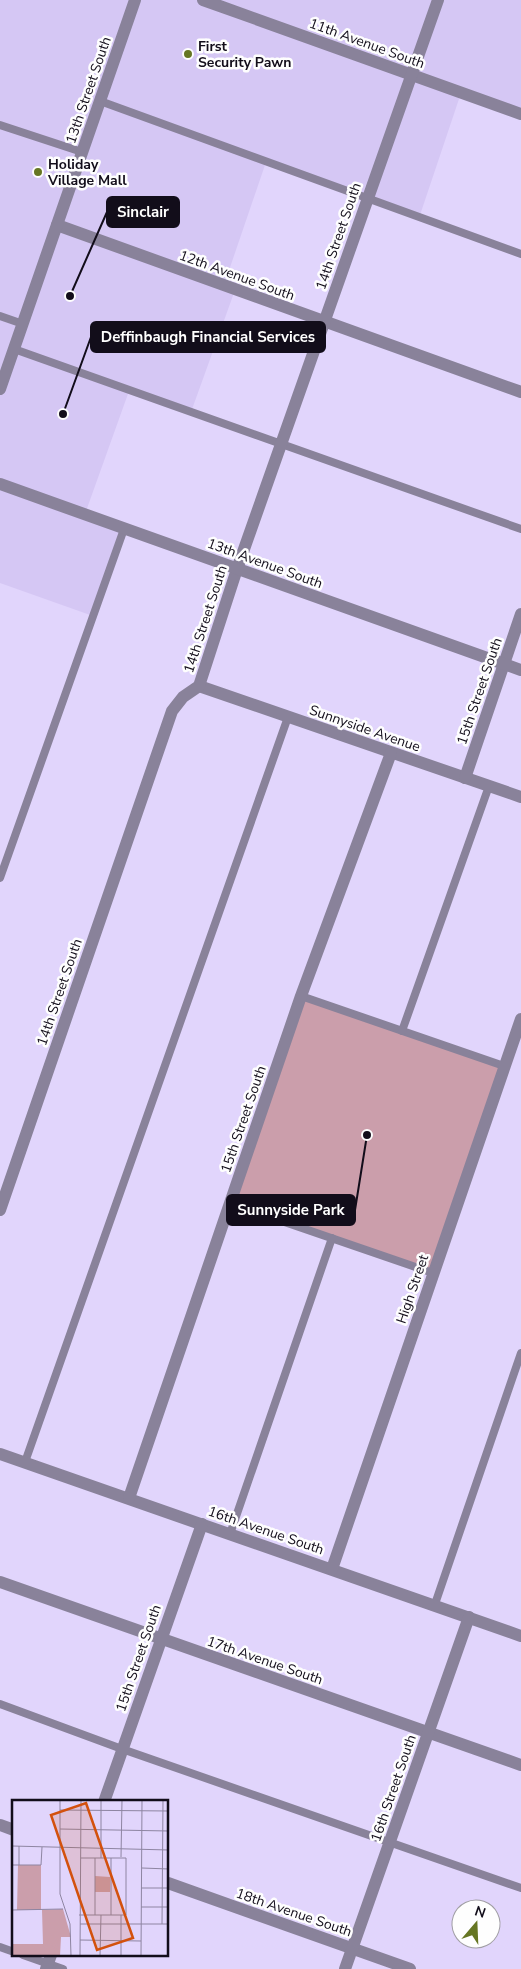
<svg xmlns="http://www.w3.org/2000/svg" width="521" height="1969" font-family="'Nunito Sans',sans-serif">
	<style>
		.built { fill: #d5c7f4 }
		.park { fill: #cb9eab }
		.lines { fill: none; stroke-linecap: round; stroke-linejoin: round }
		.service { stroke: #89829a; stroke-width: 8 }
		.minor { stroke: #89829a; stroke-width: 12 }
		.tertiary { stroke: #89829a; stroke-width: 12 }
		.poi-dot { fill: #667623; stroke: #fefefe; stroke-width: 2 }
		.labels { text-anchor: middle; stroke-width: 5; stroke-linejoin: round; paint-order: stroke }
		.street-label { font-size: 14px; fill: #120d1a; stroke: #fefefe }
		.poi-label { font-size: 14px; font-weight: bold; fill: #120d1a; stroke: #fefefe; text-anchor: start }
		.inset-road { fill: none; stroke: #8e85a2; stroke-width: 1 }
		.view { fill: #d3510d; fill-opacity: 0.15; stroke: #d3510d; stroke-width: 2.5 }
		.inset-edge { fill: none; stroke: #120d1a; stroke-width: 2.5 }
		.leader { fill: none; stroke: #120d1a; stroke-width: 2 }
		.callout-dot { fill: #120d1a; stroke: #fefefe; stroke-width: 2 }
		.callout { fill: #120d1a; stroke: #120d1a; stroke-width: 2 }
		.callout-label { font-size: 15px; text-anchor: middle; font-weight: bold; fill: #fff }
	</style>
	<rect width="100%" height="100%" fill="#e1d5fc"/>
	<!-- built -->
	<polygon class="built" points="0,0 521,0 521,114 461,93 419,218 266,162 224,285 235,290 191,412 129,391 85,514 124,529 93,616 0,583"/>
	<!-- park -->
	<polygon class="park" points="301,996 504,1066 433,1273 229,1203"/>
	<g class="lines">
		<!-- service -->
		<g class="service">
			<polyline points="100,101 521,254"/>
			<polyline points="0,125 82,152"/>
			<polyline points="0,316 23,324"/>
			<polyline points="14,349 521,529"/>
			<polyline points="0,878 124,529"/>
			<polyline points="301,996 504,1066"/>
			<polyline points="402,1031 489,786"/>
			<polyline points="229,1203 433,1273"/>
			<polyline points="25,1462 288,717"/>
			<polyline points="230,1534 332,1238"/>
			<polyline points="435,1604 521,1353"/>
			<polyline points="0,1704 122,1749 521,1888"/>
			<polyline points="0,1947 14,1952"/>
			<polyline points="23,1955 63,1969"/>
		</g>
		<!-- minor -->
		<g class="minor">
			<polyline points="203,0 521,114"/>
			<polyline points="57,225 521,392"/>
			<polyline points="199,686 521,797"/>
			<polyline points="465,778 521,614"/>
			<polyline points="0,1210 172,711 183,697 199,686 237,569 438,0"/>
			<polyline points="0,1454 521,1636"/>
			<polyline points="129,1498 301,996 391,753"/>
			<polyline points="332,1569 521,1019"/>
			<polyline points="0,1582 521,1765"/>
			<polyline points="104,1802 202,1524"/>
			<polyline points="0,1825 14,1830"/>
			<polyline points="168,1883 410,1969"/>
			<polyline points="46,1969 51,1955"/>
			<polyline points="345,1969 469,1617"/>
		</g>
		<!-- tertiary -->
		<g class="tertiary">
			<polyline points="0,389 135,0"/>
			<polyline points="0,484 521,670"/>
		</g>
	</g>
	<!-- markers -->
	<g class="poi-dot">
		<circle cx="188" cy="54" r="5"/>
		<circle cx="38" cy="172" r="5"/>
	</g>
	<g class="labels">
		<!-- street labels -->
		<g class="street-label">
			<text transform="translate(367 43) rotate(20)" y="5">11th Avenue South</text>
			<text transform="translate(88 90) rotate(-71)" y="5">13th Street South</text>
			<text transform="translate(338 236) rotate(-71)" y="5">14th Street South</text>
			<text transform="translate(237 275) rotate(20)" y="5">12th Avenue South</text>
			<text transform="translate(265 563) rotate(20)" y="5">13th Avenue South</text>
			<text transform="translate(205 619) rotate(-72)" y="5">14th Street South</text>
			<text transform="translate(479 691) rotate(-71)" y="5">15th Street South</text>
			<text transform="translate(365 728) rotate(19)" y="5">Sunnyside Avenue</text>
			<text transform="translate(59 992) rotate(-71)" y="5">14th Street South</text>
			<text transform="translate(243 1119) rotate(-71)" y="5">15th Street South</text>
			<text transform="translate(412 1289) rotate(-71)" y="5">High Street</text>
			<text transform="translate(266 1530) rotate(19)" y="5">16th Avenue South</text>
			<text transform="translate(138 1658) rotate(-71)" y="5">15th Street South</text>
			<text transform="translate(265 1660) rotate(19)" y="5">17th Avenue South</text>
			<text transform="translate(393 1788) rotate(-71)" y="5">16th Street South</text>
			<text transform="translate(294 1912) rotate(19)" y="5">18th Avenue South</text>
		</g>
		<!-- poi labels -->
		<g class="poi-label">
			<text x="198" y="51">First<tspan x="198" dy="16">Security Pawn</tspan></text>
			<text x="48" y="169">Holiday<tspan x="48" dy="16">Village Mall</tspan></text>
		</g>
	</g>
	<!-- overview -->
	<g transform="translate(12 1800)">
		<rect width="156" height="156" fill="#e1d5fc"/>
		<path d="M6 65H29V110H5ZM83 76 98 77V92H83ZM51 109 59 137H49L48 156H0V144H31L30 110Z" fill="#cb9eab"/>
		<path class="inset-road" d="M48 0V94L58 124 59 156M48 10 157 11M48 29 157 31M0 46 157 50M7 46V65M109 57 110 0M89 58V0M0 65H29L30 47M130 68 157 69M129 88H157M129 107H157M0 110 51 109M67 115H114V58H69M83 115V58M99 115V58M68 124H157M150 124 151 0M68 140 129 141M68 156 69 0M88 156 89 115M109 156V115M129 156 130 0"/>
		<path class="view" d="M74 3 121 138 85 150 39 15Z"/>
		<rect width="156" height="156" class="inset-edge"/>
	</g>
	<!-- callouts -->
	<path class="leader" d="M70 296L107 212M63 414L91 337M367 1135L355 1210"/>
	<g class="callout-dot">
		<circle cx="70" cy="296" r="5"/>
		<circle cx="63" cy="414" r="5"/>
		<circle cx="367" cy="1135" r="5"/>
	</g>
	<g class="callout">
		<rect x="107" y="197" width="72" height="30" rx="5"/>
		<rect x="91" y="322" width="234" height="30" rx="5"/>
		<rect x="227" y="1195" width="128" height="30" rx="5"/>
	</g>
	<g class="callout-label">
		<text x="143" y="217">Sinclair</text>
		<text x="208" y="342">Deffinbaugh Financial Services</text>
		<text x="291" y="1215">Sunnyside Park</text>
	</g>
	<!-- north arrow -->
	<g transform="translate(476 1924) rotate(19)"><circle r="24" fill="#fefefe" stroke="#a09ea3"/>
	<path d="M0-4L9 19L0 12L-9 19Z" fill="#667623"/>
	<text y="-8" font-size="14" font-weight="bold" text-anchor="middle" fill="#120d1a">N</text>
	</g>
</svg>
